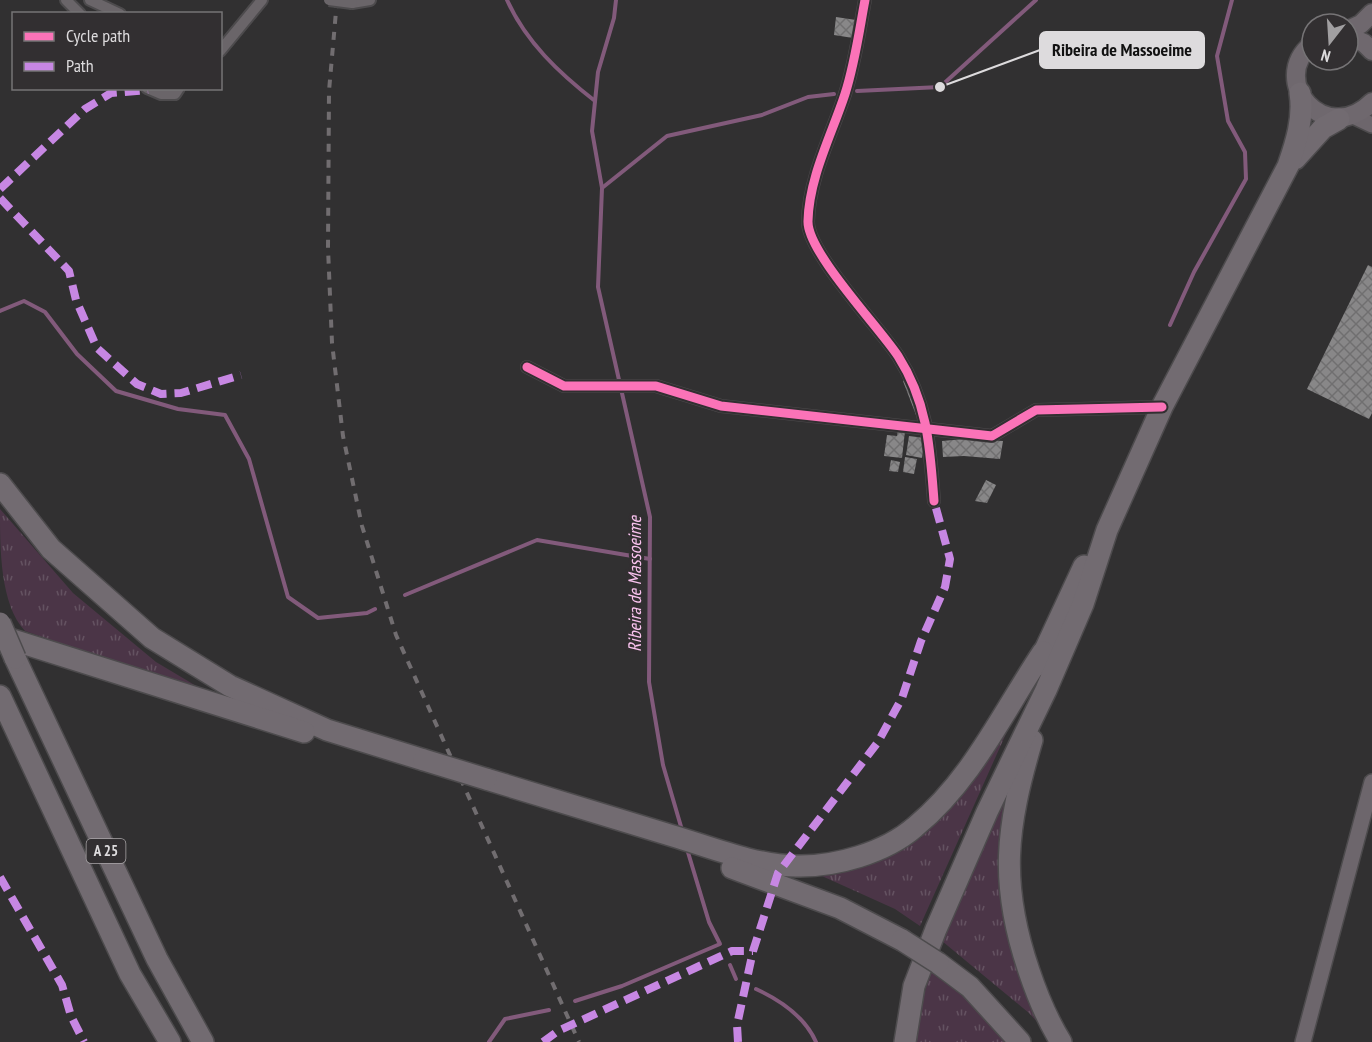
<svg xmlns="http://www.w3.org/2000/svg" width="1372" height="1042" font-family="'PT Sans Narrow',sans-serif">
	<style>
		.grass { fill: url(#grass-tufts) }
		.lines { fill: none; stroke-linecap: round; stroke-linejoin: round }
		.stream { stroke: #825a7b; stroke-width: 4 }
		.building { fill: url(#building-cross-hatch) }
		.minor-casing { stroke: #4d4b4d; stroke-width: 14 }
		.secondary-casing { stroke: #4d4b4d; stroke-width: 18 }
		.trunk-casing { stroke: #4d4b4d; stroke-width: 21 }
		.motorway-casing { stroke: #4d4b4d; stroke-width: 24 }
		.minor { stroke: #6a6569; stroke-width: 10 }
		.secondary { stroke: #6d666c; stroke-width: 15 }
		.trunk { stroke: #6f686e; stroke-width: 18 }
		.motorway { stroke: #726b71; stroke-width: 21 }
		.rail { stroke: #716d70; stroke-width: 4; stroke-dasharray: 8 8; stroke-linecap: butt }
		.minor-bridge-casing { stroke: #4d4b4d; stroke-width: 14; stroke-linecap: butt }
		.motorway-bridge-casing { stroke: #4d4b4d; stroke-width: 24; stroke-linecap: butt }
		.minor-bridge { stroke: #6a6569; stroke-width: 10 }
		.motorway-bridge { stroke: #726b71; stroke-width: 21 }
		.quiet { stroke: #c787e3; stroke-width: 8; stroke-dasharray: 15 8; stroke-linecap: butt }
		.cycleway-casing { stroke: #322f31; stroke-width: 13 }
		.cycleway { stroke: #fb73b8; stroke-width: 9 }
		.labels { text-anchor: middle; stroke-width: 6; stroke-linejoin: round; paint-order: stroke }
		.shield { fill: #322f31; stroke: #aaa7a9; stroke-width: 1.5 }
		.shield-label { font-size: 15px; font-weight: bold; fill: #dddbdd }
		.water-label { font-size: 18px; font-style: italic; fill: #fac3ef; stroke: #322f31 }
		.leader { fill: none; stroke: #dddbdd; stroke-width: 2 }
		.callout-dot { fill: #dddbdd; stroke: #322f31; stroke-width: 2 }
		.callout { fill: #dddbdd; stroke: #dddbdd; stroke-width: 2 }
		.callout-label { font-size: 18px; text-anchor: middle; font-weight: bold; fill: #111 }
	</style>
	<defs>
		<pattern id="grass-tufts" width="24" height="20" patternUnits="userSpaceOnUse" patternTransform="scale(1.5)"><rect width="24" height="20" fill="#4b3547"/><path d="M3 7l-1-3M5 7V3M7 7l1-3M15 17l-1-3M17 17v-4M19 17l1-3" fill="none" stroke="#645261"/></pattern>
		<pattern id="building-cross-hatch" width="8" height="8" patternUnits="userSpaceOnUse" patternTransform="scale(1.5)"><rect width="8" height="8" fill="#888788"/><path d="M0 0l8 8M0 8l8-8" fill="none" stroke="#706f70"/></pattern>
	</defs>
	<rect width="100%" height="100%" fill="#313031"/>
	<!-- grass -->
	<g class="grass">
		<path d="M0 509 73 593 156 662 213 696 25 631C0 604 0 549 0 509Z"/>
		<path d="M1009 727 920 926 895 909 813 872C860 869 883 862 922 837L920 834C958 808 983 764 1009 727Z"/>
		<polygon points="1018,767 1005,828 1052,1038 1029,1013 942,941"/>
		<polygon points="932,967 968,995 1010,1042 915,1042 917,1019"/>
	</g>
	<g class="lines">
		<!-- stream -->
		<g class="stream">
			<path d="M507 0C526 42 559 73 595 101"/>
			<polyline points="857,91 940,87 1036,0"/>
			<polyline points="602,188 592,131 598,72 614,18 616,0"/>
			<polyline points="0,311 24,301 45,312 77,354 116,391 178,409 225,415 249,459 288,597 318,618 367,613 375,609"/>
			<polyline points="1170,325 1194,272 1246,179 1245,152 1228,121 1217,56 1232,0"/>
			<polyline points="405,595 537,540 650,559"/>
			<polyline points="682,830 663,765 649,682 650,517 598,287 602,188 667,136 762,115 808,97 834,94"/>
			<polyline points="730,965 736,979"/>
			<path d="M756 989C780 1000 805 1017 816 1042"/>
			<polyline points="575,1001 622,986 720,944 709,922 687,849"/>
			<polyline points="489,1042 505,1019 549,1010"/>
		</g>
	</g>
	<!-- building -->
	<g class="building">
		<polygon points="836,17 856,20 853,38 834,35"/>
		<polygon points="1368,265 1372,267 1372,413 1369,419 1307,389"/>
		<polygon points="908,378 921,413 916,415 903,381"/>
		<polygon points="898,430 905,431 902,458 884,456 887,435 897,436"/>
		<polygon points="909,436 925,438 922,458 906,455"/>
		<polygon points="964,439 1003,441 1000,459 964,456 943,457 942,441"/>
		<polygon points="905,457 917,459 914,474 903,472"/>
		<polygon points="891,460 900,462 898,472 889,471"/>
		<polygon points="986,480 996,485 987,503 975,501"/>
	</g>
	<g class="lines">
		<defs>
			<g id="minor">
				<polyline points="66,0 80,14"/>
				<polyline points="90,0 120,14"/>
				<path d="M865 0C859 32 855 63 845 94 832 134 809 177 808 221 807 252 879 327 898 356 928 403 930 448 934 501"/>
				<polyline points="352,3 370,0"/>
				<polyline points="220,51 262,0"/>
				<polyline points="147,88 161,94 175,94 179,88"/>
				<polyline points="527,367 564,386 656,386 721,406 992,436 1036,410 1162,407"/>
			</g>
			<g id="secondary">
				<polyline points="1353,116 1372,125"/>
				<polyline points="1303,1042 1372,782"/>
			</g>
			<g id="trunk">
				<polyline points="1348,30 1361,24 1372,13"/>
				<polyline points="1348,36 1364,43 1372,51"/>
				<path d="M1312 44C1267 81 1326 148 1372 102"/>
			</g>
			<g id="motorway">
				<polyline points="1295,159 1323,128 1339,119"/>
				<polyline points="0,484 51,549 152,638 230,686 327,730 424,760"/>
				<polyline points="0,636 304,732"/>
				<polyline points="15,658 157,959 203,1042"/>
				<polyline points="1038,665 1084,566"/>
				<polyline points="0,696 130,974 170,1042"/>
				<path d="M1032 740C1006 828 999 883 1029 971 1037 995 1048 1021 1061 1042"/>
				<path d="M486 779C548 798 611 817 673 836 713 848 754 865 796 866 835 867 885 853 915 827 972 780 1003 712 1043 652"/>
				<polyline points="732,868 840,908 902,940"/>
				<polyline points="938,963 970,987 1020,1042"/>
				<path d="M905 1042 914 986 936 929 987 812 1046 690 1083 604 1107 530 1162 407 1288 166C1296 143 1304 118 1300 93"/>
			</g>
		</defs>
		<!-- minor casing -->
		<use href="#minor" class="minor-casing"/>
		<!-- secondary casing -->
		<use href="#secondary" class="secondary-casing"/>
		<!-- trunk casing -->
		<use href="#trunk" class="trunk-casing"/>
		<!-- motorway casing -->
		<use href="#motorway" class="motorway-casing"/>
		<!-- minor -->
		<use href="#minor" class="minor"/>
		<!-- secondary -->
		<use href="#secondary" class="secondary"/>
		<!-- trunk -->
		<use href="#trunk" class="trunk"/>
		<!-- motorway -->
		<use href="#motorway" class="motorway"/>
		<!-- rail -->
		<polyline class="rail" points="337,0 329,91 328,248 332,343 343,436 362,526 396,635 579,1042"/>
		<defs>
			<polyline id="minor-bridge" points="329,0 352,3"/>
			<g id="motorway-bridge">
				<polyline points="0,623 15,658"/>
				<polyline points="424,760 486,779"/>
				<polyline points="902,940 938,963"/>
			</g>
		</defs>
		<!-- minor-bridge casing -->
		<use href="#minor-bridge" class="minor-bridge-casing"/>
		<!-- motorway-bridge casing -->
		<use href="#motorway-bridge" class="motorway-bridge-casing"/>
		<!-- minor-bridge -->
		<use href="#minor-bridge" class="minor-bridge"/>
		<!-- motorway-bridge -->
		<use href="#motorway-bridge" class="motorway-bridge"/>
		<!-- quiet -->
		<g class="quiet">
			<polyline points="0,189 85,109 111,93 148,90"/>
			<polyline points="0,198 69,271 76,300 97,348 137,384 161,394 181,393 241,375"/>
			<polyline points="0,877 62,985 71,1016 84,1042"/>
			<polyline points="543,1042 558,1031 732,951 753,951"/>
			<polyline points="738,1042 737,1025 753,951 778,873 878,742 902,698 921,641 945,587 950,559 934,501"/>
		</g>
		<defs>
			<g id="cycleway">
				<path d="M865 0C859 32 855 63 845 94 832 134 809 177 808 221 807 252 879 327 898 356 928 403 930 448 934 501"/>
				<polyline points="527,367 564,386 656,386 721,406 992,436 1036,410 1162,407"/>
			</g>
		</defs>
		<!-- cycleway casing -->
		<use href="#cycleway" class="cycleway-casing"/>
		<!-- cycleway -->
		<use href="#cycleway" class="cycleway"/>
	</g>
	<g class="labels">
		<!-- shield labels -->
		<rect class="shield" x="86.5" y="839" width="39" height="24" rx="4.5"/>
		<g class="shield-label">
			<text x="106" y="856">A 25</text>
		</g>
		<!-- water labels -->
		<g class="water-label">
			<text transform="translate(635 584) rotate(-90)" y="6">Ribeira de Massoeime</text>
		</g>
	</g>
	<!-- callouts -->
	<path class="leader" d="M940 87L1040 50"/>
	<circle class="callout-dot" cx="940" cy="87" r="6"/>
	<rect class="callout" x="1040" y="32" width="164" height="36" rx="6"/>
	<g class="callout-label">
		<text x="1122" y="56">Ribeira de Massoeime</text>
	</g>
	<!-- legend -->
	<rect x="12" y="12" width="210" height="78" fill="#322f31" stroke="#767476" stroke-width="1.5"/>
	<rect x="24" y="32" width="30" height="9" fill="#fb73b8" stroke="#767476" stroke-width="1.5"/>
	<text x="66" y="42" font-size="18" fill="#dddbdd">Cycle path</text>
	<rect x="24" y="62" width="30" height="9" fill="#c787e3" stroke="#767476" stroke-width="1.5"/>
	<text x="66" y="72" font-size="18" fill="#dddbdd">Path</text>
	<!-- north arrow -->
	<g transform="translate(1330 42) rotate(197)"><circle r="28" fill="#322f31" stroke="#767476" stroke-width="1.5"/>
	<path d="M0-4.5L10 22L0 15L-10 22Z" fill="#a19fa1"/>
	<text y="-9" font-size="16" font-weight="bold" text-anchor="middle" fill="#dddbdd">N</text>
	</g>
</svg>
